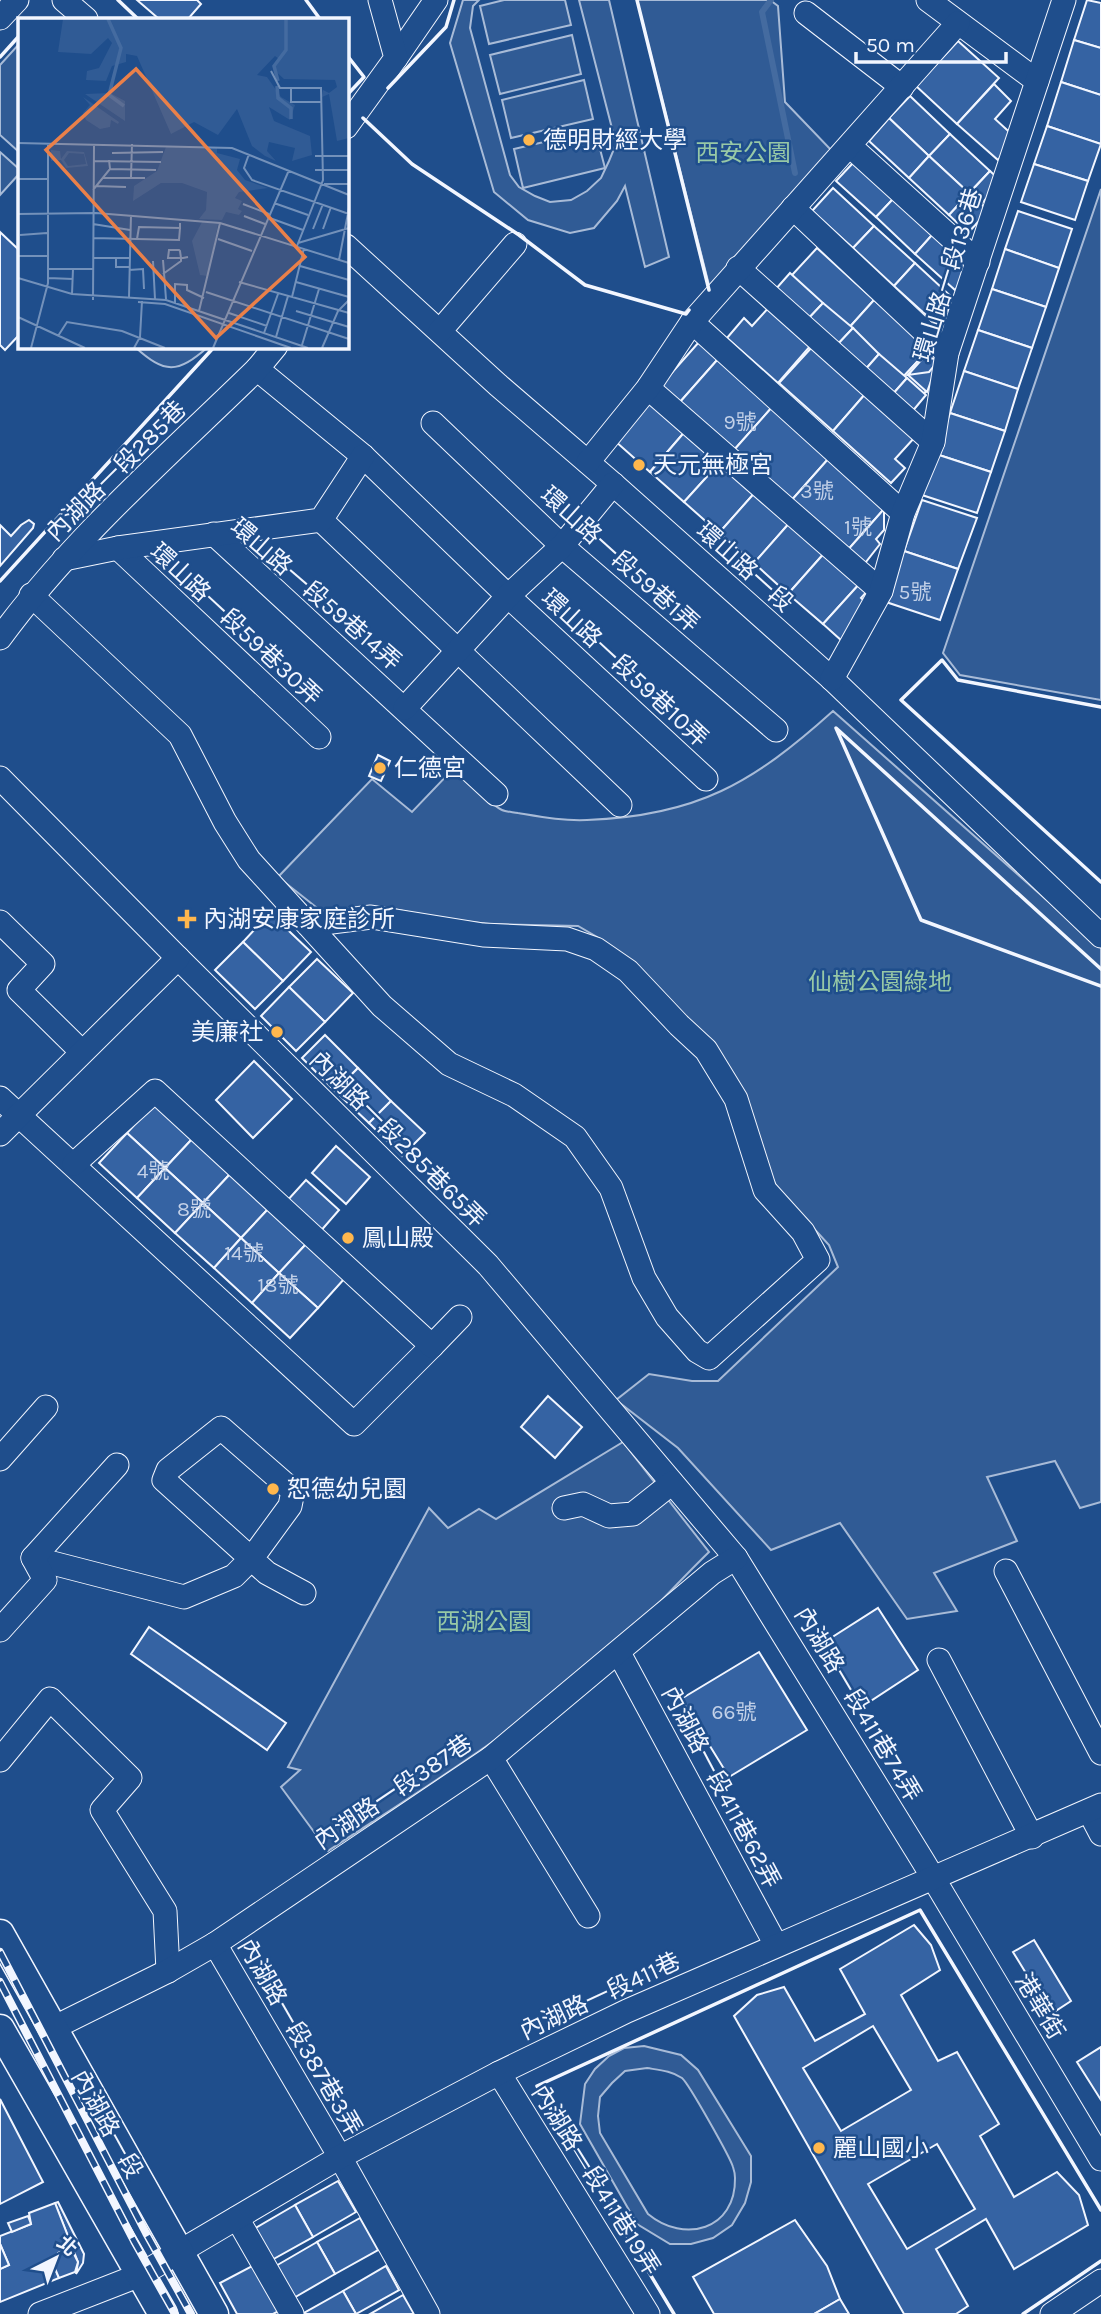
<svg xmlns="http://www.w3.org/2000/svg" width="1101" height="2314" font-family="Karla,'Noto Sans TC',sans-serif">
	<style>
		.green { fill: #305b95; stroke: #a8bbd7; stroke-width: 2; fill-rule: evenodd }
		.lines { fill: none; stroke-linecap: round; stroke-linejoin: round }
		.stream { stroke: #446ba0; stroke-width: 6 }
		.building { fill: #3563a3; stroke: #f2f6ff; stroke-width: 2; fill-rule: evenodd }
		.minor-casing { stroke: #f2f6ff; stroke-width: 25 }
		.major-casing { stroke: #f2f6ff; stroke-width: 31 }
		.minor { stroke: #1f4e8c; stroke-width: 23 }
		.major { stroke: #1f4e8c; stroke-width: 28 }
		.rail-casing { stroke: #f2f6ff; stroke-width: 8 }
		.rail { stroke: #1f4e8c; stroke-width: 5; stroke-dasharray: 16; stroke-linecap: butt }
		.wall { stroke: #f2f6ff; stroke-width: 3.5 }
		.poi-dot { fill: #ffb74d; stroke: #1f4e8c; stroke-width: 2.5 }
		.labels { text-anchor: middle; stroke-width: 5; stroke-linejoin: round; paint-order: stroke }
		.number-label { font-size: 21px; fill: #c3d1e8 }
		.poi-label { font-size: 24px; fill: #f2f6ff; stroke: #1f4e8c; text-anchor: start }
		.park-label { font-size: 24px; fill: #97c8a6; stroke: #1f4e8c }
		.street-label { font-size: 24px; fill: #f2f6ff; stroke: #1f4e8c }
		.inset-river { fill: none; stroke: #446ba0; stroke-width: 3.5 }
		.inset-road { fill: none; stroke: #7391ba; stroke-width: 2 }
		.view { fill: #ea8049; fill-opacity: 0.15; stroke: #ea8049; stroke-width: 3.5 }
		.inset-edge { fill: none; stroke: #f2f6ff; stroke-width: 3.5 }
	</style>
	<rect width="100%" height="100%" fill="#1f4e8c"/>
	<!-- green -->
	<g class="green">
		<polygon points="463,0 479,0 473,6 470,28 510,175 519,187 535,196 550,202 571,200 587,191 601,178 609,161 616,144 579,0 609,0 669,257 645,267 625,186 617,201 594,228 570,233 528,220 494,192 450,43"/>
		<polygon points="504,0 565,0 571,25 489,44 480,6"/>
		<polygon points="637,0 770,0 778,6 785,102 833,152 710,289"/>
		<polygon points="572,35 581,74 500,94 490,55"/>
		<polygon points="19,44 19,152 0,135 0,65"/>
		<polygon points="584,80 593,119 511,138 502,100"/>
		<polygon points="595,130 605,168 523,188 514,149"/>
		<polygon points="0,152 19,169 19,174 0,195"/>
		<polygon points="1101,189 1101,700 960,675 943,653"/>
		<path d="M135 347H208C177 374 165 374 135 347Z"/>
		<path d="M833 711 1101 948V1502L1080 1508 1055 1461 987 1477 1017 1541 934 1573 957 1611 907 1619 840 1523 771 1550 678 1448 616 1400 649 1374 692 1381H718L838 1267 829 1245 777 1188 757 1144 741 1091 597 937 578 926 490 924 442 919 394 909 321 911 278 877 372 779 412 812 453 769C466 779 489 804 502 810 506 812 513 812 518 813 542 817 563 821 587 820 697 816 753 783 833 711Z"/>
		<path d="M623 1442 709 1552C678 1582 650 1614 618 1643 530 1723 427 1786 328 1851L281 1787 300 1770 288 1767 429 1508 448 1528 479 1509 496 1519Z"/>
		<path d="M644 2046 681 2055 698 2070 751 2156V2182L745 2203 732 2225 713 2238 691 2244H670L637 2224 580 2124 585 2084 595 2069 609 2056 624 2048ZM647 2068C659 2070 672 2071 682 2078 689 2084 730 2157 733 2167 734 2170 735 2174 735 2178 736 2230 684 2244 648 2214L600 2133 598 2116 600 2097 612 2083 625 2071Z"/>
	</g>
	<g class="lines">
		<!-- stream -->
		<polyline class="stream" points="771,0 762,12 795,173"/>
	</g>
	<!-- building -->
	<g class="building">
		<polygon points="137,0 197,0 201,4 188,19 159,19"/>
		<polygon points="1087,0 1101,3 1101,48 1074,40"/>
		<polygon points="1074,40 1101,48 1101,95 1061,82"/>
		<polygon points="958,41 999,78 957,124 916,86"/>
		<polygon points="1061,82 1101,95 1101,144 1047,126"/>
		<polygon points="994,84 1011,101 995,119 1017,139 998,160 957,124"/>
		<polygon points="910,96 950,134 929,156 889,118"/>
		<polygon points="889,118 929,156 909,178 869,141"/>
		<polygon points="1047,126 1101,144 1088,181 1034,164"/>
		<polygon points="950,134 990,171 969,193 929,156"/>
		<polygon points="929,156 969,193 949,215 909,178"/>
		<polygon points="853,163 893,199 876,217 836,181"/>
		<polygon points="1034,164 1088,181 1075,220 1021,202"/>
		<polygon points="990,171 1002,182 981,204 988,211 968,233 949,215"/>
		<polygon points="833,188 874,226 853,248 812,211"/>
		<polygon points="893,199 932,235 915,254 876,217"/>
		<polygon points="1018,211 1072,229 1059,268 1005,249"/>
		<polygon points="874,226 915,263 894,286 853,248"/>
		<polygon points="0,232 19,250 19,335 5,350 0,345"/>
		<polygon points="932,235 972,271 955,290 915,254"/>
		<polygon points="817,248 874,300 838,340 780,288"/>
		<polygon points="1005,249 1059,268 1046,307 992,289"/>
		<polygon points="915,263 956,301 936,324 894,286"/>
		<polygon points="790,273 823,303 807,320 775,290"/>
		<polygon points="992,289 1046,307 1032,348 978,330"/>
		<polygon points="874,300 929,349 892,389 838,340"/>
		<polygon points="823,303 853,328 837,345 807,320"/>
		<polygon points="770,306 812,344 778,383 727,338 744,318 752,326"/>
		<polygon points="853,328 879,354 864,371 837,345"/>
		<polygon points="978,330 1032,348 1018,389 964,371"/>
		<polygon points="699,342 718,359 680,402 661,385"/>
		<polygon points="813,346 866,393 833,431 779,383"/>
		<polygon points="929,349 940,359 929,372 928,389 912,407 892,389"/>
		<polygon points="879,354 907,378 892,395 864,371"/>
		<polygon points="923,358 935,370 927,392 908,375"/>
		<polygon points="923,358 940,359 929,372 908,375"/>
		<polygon points="718,359 773,406 734,450 680,402"/>
		<polygon points="964,371 1018,389 1005,431 950,413"/>
		<polygon points="907,378 926,395 911,413 892,395"/>
		<polygon points="866,393 915,437 895,459 905,468 891,483 833,431"/>
		<polygon points="653,397 688,428 650,472 615,441"/>
		<polygon points="773,406 829,458 790,502 734,450"/>
		<polygon points="950,413 1005,431 991,472 936,454"/>
		<polygon points="688,428 723,459 684,502 650,472"/>
		<polygon points="936,454 991,472 977,513 922,495"/>
		<polygon points="829,458 884,509 846,552 790,502"/>
		<polygon points="723,459 758,489 719,533 684,502"/>
		<polygon points="758,489 792,520 754,563 719,533"/>
		<polygon points="922,500 977,518 958,569 904,551"/>
		<polygon points="884,509 884,530 876,539 880,544 862,567 846,552"/>
		<polygon points="29,520 34,524 33,528 0,566 0,525 11,536 21,525"/>
		<polygon points="792,520 827,550 788,594 754,563"/>
		<polygon points="827,550 862,581 823,624 788,594"/>
		<polygon points="904,551 958,569 940,620 886,602"/>
		<polygon points="862,581 870,588 861,598 871,607 842,641 823,624"/>
		<polygon points="378,755 390,761 381,781 369,776"/>
		<polygon points="270,913 311,952 283,981 243,942"/>
		<polygon points="243,942 283,981 255,1009 215,970"/>
		<polygon points="317,959 353,993 325,1022 289,987"/>
		<polygon points="289,987 325,1022 296,1051 261,1016"/>
		<polygon points="325,1035 358,1068 335,1091 302,1058"/>
		<polygon points="254,1061 292,1099 253,1138 216,1100"/>
		<polygon points="358,1068 391,1101 369,1123 335,1091"/>
		<polygon points="391,1101 425,1133 402,1156 369,1123"/>
		<polygon points="154,1103 193,1138 165,1168 127,1133"/>
		<polygon points="127,1133 165,1168 137,1198 99,1163"/>
		<polygon points="193,1138 231,1173 203,1203 165,1168"/>
		<polygon points="336,1146 370,1177 346,1204 312,1173"/>
		<polygon points="165,1168 203,1203 175,1233 137,1198"/>
		<polygon points="231,1173 269,1208 241,1238 203,1203"/>
		<polygon points="306,1180 339,1210 319,1233 286,1202"/>
		<polygon points="203,1203 241,1238 214,1268 175,1233"/>
		<polygon points="269,1208 307,1243 279,1273 241,1238"/>
		<polygon points="241,1238 279,1273 252,1303 214,1268"/>
		<polygon points="307,1243 345,1278 318,1308 279,1273"/>
		<polygon points="279,1273 318,1308 290,1338 252,1303"/>
		<polygon points="548,1396 582,1427 555,1458 521,1427"/>
		<polygon points="878,1608 918,1670 863,1706 823,1643"/>
		<polygon points="149,1627 286,1723 267,1750 131,1654"/>
		<polygon points="759,1652 807,1730 729,1777 681,1699"/>
		<path d="M914 1925 931 1945 940 1970 901 1995 938 2061 957 2052 999 2124 980 2136 1014 2197 1057 2172 1079 2195 1088 2225 1014 2269 986 2219 936 2249 968 2306 956 2314H904L734 2016 757 1995 784 1987 815 2041 865 2014 840 1969ZM873 2026 911 2090 841 2131 803 2068ZM937 2144 975 2209 907 2249 868 2184Z"/>
		<polygon points="1034,1940 1071,2001 1051,2014 1013,1952"/>
		<polygon points="1101,2047 1101,2100 1077,2062"/>
		<polygon points="0,2099 43,2182 0,2204"/>
		<polygon points="338,2181 356,2212 313,2237 295,2205"/>
		<polygon points="58,2202 84,2254 83,2263 76,2274 78,2262 55,2203"/>
		<polygon points="55,2203 73,2249 71,2248 58,2253 53,2264 59,2278 0,2302 0,2269 9,2265 0,2244 0,2236 31,2224 29,2213"/>
		<polygon points="295,2205 313,2237 270,2261 252,2230"/>
		<polygon points="28,2216 31,2224 12,2232 8,2223"/>
		<polygon points="360,2218 378,2250 335,2274 317,2242"/>
		<polygon points="795,2220 827,2266 840,2299 814,2314 714,2314 693,2277"/>
		<polygon points="317,2242 335,2274 292,2299 274,2267"/>
		<polygon points="0,2244 9,2265 0,2269"/>
		<polygon points="71,2248 78,2262 75,2272 59,2278 53,2264 58,2253"/>
		<polygon points="254,2265 279,2311 273,2314 237,2314 220,2283"/>
		<polygon points="386,2266 399,2290 356,2314 343,2291"/>
		<polygon points="343,2291 356,2314 302,2314"/>
		<polygon points="403,2295 414,2314 370,2314"/>
		<polygon points="840,2299 849,2314 814,2314"/>
	</g>
	<g class="lines">
		<defs>
			<g id="minor">
				<polyline points="64,0 86,19"/>
				<polyline points="928,0 1037,81"/>
				<polyline points="806,13 902,87"/>
				<polyline points="0,18 17,0"/>
				<polyline points="396,58 436,0"/>
				<polyline points="346,127 396,58 380,0"/>
				<polyline points="850,146 978,262"/>
				<polyline points="793,208 947,353"/>
				<polyline points="346,246 498,385 613,484 832,679 1101,936"/>
				<polyline points="738,268 933,442"/>
				<polyline points="692,322 903,513"/>
				<polyline points="440,331 515,244"/>
				<polyline points="257,369 363,456 508,596 706,779"/>
				<polyline points="648,388 881,591"/>
				<polyline points="433,423 562,546 776,730"/>
				<polyline points="588,462 648,388 692,322 958,23"/>
				<polyline points="321,520 620,805"/>
				<polyline points="214,534 496,794"/>
				<polyline points="118,548 319,737"/>
				<polyline points="64,559 118,548 321,520 363,456"/>
				<polyline points="31,595 180,735 225,822 249,860 382,1006 449,1064 514,1095 575,1137 611,1188 644,1278 667,1317 697,1351 709,1358 818,1260 803,1232 765,1190 736,1099 706,1050 679,1025 628,971 596,949 567,939 483,935 371,917 308,925"/>
				<path d="M0 638C73 538 169 455 257 369L276 346"/>
				<polyline points="832,679 881,591 903,513 933,442 947,353 1064,0"/>
				<polyline points="405,708 508,596 562,546 613,484"/>
				<polyline points="0,778 178,958 488,1265 736,1558 923,1861 1101,2159"/>
				<polyline points="0,922 43,964 19,990 82,1052"/>
				<polyline points="0,1098 354,1424 432,1346"/>
				<polyline points="0,1134 178,958"/>
				<polyline points="74,1164 155,1091 432,1346 460,1317"/>
				<polyline points="0,1459 46,1407"/>
				<polyline points="564,1508 583,1504 609,1516 633,1514 672,1483"/>
				<polyline points="33,1558 184,1597 234,1576 252,1558 290,1506 293,1491 221,1428 168,1470 164,1480 267,1573 304,1593"/>
				<polyline points="1006,1571 1101,1753"/>
				<polyline points="0,1630 45,1580 33,1558 117,1465"/>
				<polyline points="619,1653 776,1945"/>
				<polyline points="939,1660 1032,1837"/>
				<polyline points="491,1758 588,1916"/>
				<polyline points="0,1760 50,1699 130,1778 102,1810 165,1911 168,1971"/>
				<polyline points="1089,1811 1101,1834"/>
				<polyline points="215,1944 340,2157 428,2314"/>
				<polyline points="53,2028 168,1971 215,1944 491,1758 712,1573 736,1558"/>
				<polyline points="499,2073 648,2314"/>
				<polyline points="237,2218 292,2314"/>
				<polyline points="40,2314 140,2275 340,2157 499,2073 627,2011 1101,1805"/>
				<polyline points="1052,2314 1101,2281"/>
			</g>
			<g id="major">
				<polyline points="0,1934 214,2314"/>
				<polyline points="0,2029 163,2314"/>
			</g>
		</defs>
		<!-- minor casing -->
		<use href="#minor" class="minor-casing"/>
		<!-- major casing -->
		<use href="#major" class="major-casing"/>
		<!-- minor -->
		<use href="#minor" class="minor"/>
		<!-- major -->
		<use href="#major" class="major"/>
		<defs>
			<g id="rail">
				<polyline points="0,1952 146,2233 191,2314"/>
				<polyline points="0,1982 134,2241 175,2314"/>
			</g>
		</defs>
		<!-- rail casing -->
		<use href="#rail" class="rail-casing"/>
		<!-- rail -->
		<use href="#rail" class="rail"/>
		<!-- wall -->
		<g class="wall">
			<polyline points="118,0 138,19"/>
			<polyline points="306,0 320,19"/>
			<polyline points="637,0 709,290"/>
			<polyline points="346,54 364,77 346,96"/>
			<polyline points="0,57 19,36"/>
			<polyline points="388,88 446,27 454,0"/>
			<polyline points="363,118 412,164 519,235 585,285 686,314 689,310"/>
			<polyline points="0,581 215,346"/>
			<polyline points="1101,707 958,680 942,660 901,700 1101,882"/>
			<polyline points="1101,969 836,728 921,920 1101,986"/>
			<polyline points="674,2314 537,2086 920,1910 1101,2210"/>
			<polyline points="1023,2314 1101,2261"/>
		</g>
	</g>
	<!-- markers -->
	<g class="poi-dot">
		<circle cx="529" cy="140" r="7"/>
		<circle cx="639" cy="465" r="7"/>
		<circle cx="380" cy="768" r="7"/>
		<path d="M183.5 908.5h7v7h7v7h-7v7h-7v-7h-7v-7h7z"/>
		<circle cx="277" cy="1032" r="7"/>
		<circle cx="348" cy="1238" r="7"/>
		<circle cx="273" cy="1489" r="7"/>
		<circle cx="819" cy="2148" r="7"/>
	</g>
	<g class="labels">
		<!-- number labels -->
		<g class="number-label">
			<text x="740" y="429">9號</text>
			<text x="817" y="498">3號</text>
			<text x="858" y="534">1號</text>
			<text x="915" y="599">5號</text>
			<text x="153" y="1178">4號</text>
			<text x="194" y="1216">8號</text>
			<text x="244" y="1260">14號</text>
			<text x="278" y="1292">18號</text>
			<text x="734" y="1719">66號</text>
		</g>
		<!-- poi labels -->
		<g class="poi-label">
			<text x="543" y="148">德明財經大學</text>
			<text x="653" y="473">天元無極宮</text>
			<text x="394" y="776">仁德宮</text>
			<text x="203" y="927">內湖安康家庭診所</text>
			<text x="263" y="1040" text-anchor="end">美廉社</text>
			<text x="362" y="1246">鳳山殿</text>
			<text x="287" y="1497">恕德幼兒園</text>
			<text x="833" y="2156">麗山國小</text>
		</g>
		<!-- park labels -->
		<g class="park-label">
			<text x="743" y="161">西安公園</text>
			<text x="880" y="990">仙樹公園綠地</text>
			<text x="484" y="1630">西湖公園</text>
		</g>
		<!-- street labels -->
		<g class="street-label">
			<text transform="translate(948 275) rotate(-73)" y="8">環山路一段136巷</text>
			<text transform="translate(116 471) rotate(-45)" y="8">內湖路一段285巷</text>
			<text transform="translate(620 559) rotate(42)" y="8">環山路一段59巷1弄</text>
			<text transform="translate(745 567) rotate(42)" y="8">環山路一段</text>
			<text transform="translate(316 594) rotate(41)" y="8">環山路一段59巷14弄</text>
			<text transform="translate(236 624) rotate(43)" y="8">環山路一段59巷30弄</text>
			<text transform="translate(625 668) rotate(43)" y="8">環山路一段59巷10弄</text>
			<text transform="translate(398 1139) rotate(45)" y="8">內湖路一段285巷65弄</text>
			<text transform="translate(858 1704) rotate(59)" y="8">內湖路一段411巷74弄</text>
			<text transform="translate(721 1787) rotate(62)" y="8">內湖路一段411巷62弄</text>
			<text transform="translate(393 1792) rotate(-34)" y="8">內湖路一段387巷</text>
			<text transform="translate(600 1996) rotate(-25)" y="8">內湖路一段411巷</text>
			<text transform="translate(1040 2006) rotate(59)" y="8">港華街</text>
			<text transform="translate(300 2037) rotate(60)" y="8">內湖路一段387巷3弄</text>
			<text transform="translate(107 2124) rotate(61)" y="8">內湖路一段</text>
			<text transform="translate(596 2180) rotate(58)" y="8">內湖路一段411巷19弄</text>
		</g>
	</g>
	<!-- overview -->
	<g transform="translate(18 18)">
		<rect width="331" height="331" fill="#1f4e8c"/>
		<path d="M45 1H331V120L319 123 311 76 304 79 305 72 311 75 319 69 317 62 266 61 255 51 261 41 257 38 239 57 249 59 263 79 277 87 272 102 251 89 256 103 292 118 294 137 274 143 277 130 251 124 249 133 258 143 247 138 234 128 219 91 200 117 176 104 153 116 119 38 108 36V44L94 48 88 63 68 62 69 53 81 50 94 25 90 20 73 36 40 34ZM92 75 107 83V103L67 76ZM65 79 101 104 100 106 93 102 92 109 82 111 68 102 65 95 72 87ZM148 129 199 130V135L222 141 219 152 227 162 250 170 221 174 217 180 224 183 220 191 224 193 221 197 208 194 204 202 181 201 188 192 189 174 164 165H143L115 183 116 168 139 153ZM33 132 42 133 43 141 49 133 66 134 70 148 48 150 43 142 33 143ZM51 135 66 136 68 146 50 148 46 142ZM184 204 200 206 190 258 182 257 174 223Z" fill="#305b95" fill-rule="evenodd"/>
		<path class="inset-river" d="M90 1 103 30 91 77 106 88M260 63 256 48 268 32V2M259 68 260 80 273 90V101"/>
		<path class="inset-road" d="M253 53 262 70H303L305 162 279 228M273 70V84H303M0 125 214 130 331 177M94 135 145 134M231 136 226 150 234 162 331 196M297 138H331M76 143 143 144M92 151 138 152M297 152H331M113 159 114 126M85 160H127M0 161H29M306 166H331M78 168 108 169M75 172 92 151 91 142M256 185 290 197M225 186 251 196M0 196 78 195 202 205 331 245M226 198 247 206M249 199 285 212M75 206 112 212M295 211 305 186M305 211 313 189M2 217 29 215M75 220 161 222 162 210M119 221 121 209 162 210V205M200 221 234 233M280 225 331 210M0 238H29M75 240H111M98 240V249H111M145 242 148 281M321 242 331 190M135 243 137 281M282 248 331 262M30 251H75M111 252 125 251 126 271M145 256 163 243V240L162 233 161 232H151L150 240H165L170 239M0 260 54 276 148 282 290 330M30 260 55 261M221 264 331 295M278 264 331 279M188 274 331 321M54 276 55 251M111 279 113 197M274 279 286 230M75 282 76 127M120 284 147 286 273 330M157 285V266L169 267V272L186 280M181 293 202 205M278 293 331 309M211 295 249 308M0 299 67 330M246 315 260 276M40 318 49 304 104 313 147 330M258 319 270 278M284 327 301 271M13 330 30 265V127M116 330 122 319 124 283M195 330 271 152M304 330 320 293 331 282"/>
		<path class="view" d="M118 51 287 239 198 320 28 132Z"/>
		<rect width="331" height="331" class="inset-edge"/>
	</g>
	<!-- north arrow -->
	<g transform="translate(56 2258) rotate(42)" stroke="#1f4e8c" stroke-width="5" paint-order="stroke">
	<path d="M0-5L12 26L0 18L-12 26Z" fill="#f2f6ff"/>
	<text y="-10" font-size="19" font-weight="bold" text-anchor="middle" fill="#f2f6ff">北</text>
	</g>
	<!-- scale -->
	<path d="M856 52v10h150v-10" fill="none" stroke="#f2f6ff" stroke-width="3.5"/>
	<text x="866" y="52" font-size="21" fill="#f2f6ff" stroke="#1f4e8c" stroke-width="5" paint-order="stroke">50 m</text>
</svg>
